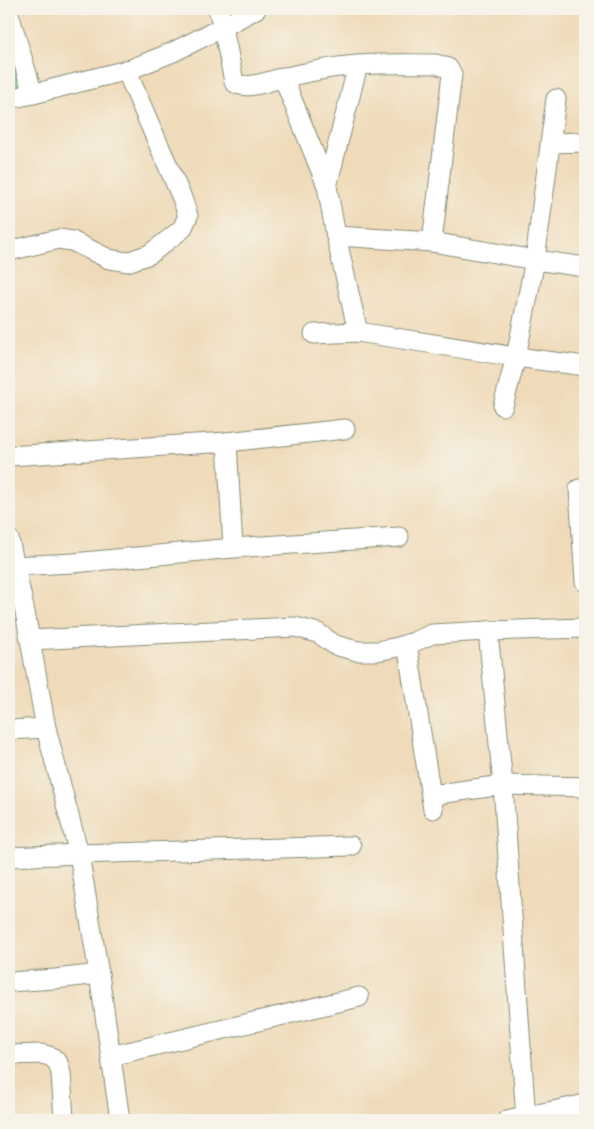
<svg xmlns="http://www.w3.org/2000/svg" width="594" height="1129" font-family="Delius,sans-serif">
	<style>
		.green { fill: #74cb91; stroke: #4a8462 }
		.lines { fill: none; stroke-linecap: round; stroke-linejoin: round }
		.street-casing { stroke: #878c77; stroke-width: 21 }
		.street { stroke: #fff; stroke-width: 19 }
	</style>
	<rect width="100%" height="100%" fill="#f7f3e8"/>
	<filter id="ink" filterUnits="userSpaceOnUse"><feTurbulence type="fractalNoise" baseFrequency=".02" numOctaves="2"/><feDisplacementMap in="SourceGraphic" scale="10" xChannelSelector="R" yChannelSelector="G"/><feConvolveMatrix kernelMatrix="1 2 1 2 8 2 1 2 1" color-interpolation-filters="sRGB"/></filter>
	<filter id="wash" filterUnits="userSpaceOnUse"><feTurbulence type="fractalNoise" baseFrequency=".0096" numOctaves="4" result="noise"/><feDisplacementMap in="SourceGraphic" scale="20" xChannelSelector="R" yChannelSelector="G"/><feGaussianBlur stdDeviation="1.12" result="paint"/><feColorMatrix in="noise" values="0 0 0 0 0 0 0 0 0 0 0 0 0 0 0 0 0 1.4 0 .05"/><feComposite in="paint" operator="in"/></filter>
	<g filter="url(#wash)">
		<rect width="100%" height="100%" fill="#efdbba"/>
		<!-- green -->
		<polygon class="green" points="9,9 21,89 9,91"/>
	</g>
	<g filter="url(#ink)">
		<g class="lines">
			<defs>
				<g id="street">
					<path d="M218 9 223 27 234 82C246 92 272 79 286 77 310 72 334 66 359 65 384 63 410 64 436 64L448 68 452 74 432 242"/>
					<polyline points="9,14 33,94"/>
					<polyline points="283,77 327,186 336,236 358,332"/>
					<polyline points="9,99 33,94 131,69 173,52 223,27 256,9"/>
					<polyline points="550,143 585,142"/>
					<polyline points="327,186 358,65"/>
					<polyline points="336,236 432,242 535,260 585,267"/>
					<polyline points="9,251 59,239 72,241 109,259 127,262 150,254 182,229 188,216 182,198 126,70"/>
					<polyline points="314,334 358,332 516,357 585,366"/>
					<polyline points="503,406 516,357 535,260 556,99"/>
					<polyline points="227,442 233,548"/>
					<polyline points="9,456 227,442 345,429"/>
					<polyline points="579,489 585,582"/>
					<polyline points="9,539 25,612 46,728 79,854 99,974 120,1120"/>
					<polyline points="14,566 73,563 233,548 399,537"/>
					<polyline points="488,631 503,785 526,1120"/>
					<polyline points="30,640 295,627 318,633 335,645 357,651 377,651 398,647 414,642 432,634 488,631 585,628"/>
					<polyline points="407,644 433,809"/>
					<polyline points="9,730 46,728"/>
					<polyline points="431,795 503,785 585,787"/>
					<polyline points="9,857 79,854 351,846"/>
					<polyline points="9,982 55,979 99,974"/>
					<polyline points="9,1055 42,1054 52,1057 58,1063 61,1073 64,1120"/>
					<polyline points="111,1056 359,997"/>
					<path d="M507 1120C533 1114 559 1111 585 1104"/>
				</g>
			</defs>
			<!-- street casing -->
			<use href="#street" class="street-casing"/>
			<!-- street -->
			<use href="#street" class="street"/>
		</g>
	</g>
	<!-- margin -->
	<rect width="594" height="1129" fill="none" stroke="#f7f3e8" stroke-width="30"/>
</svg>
